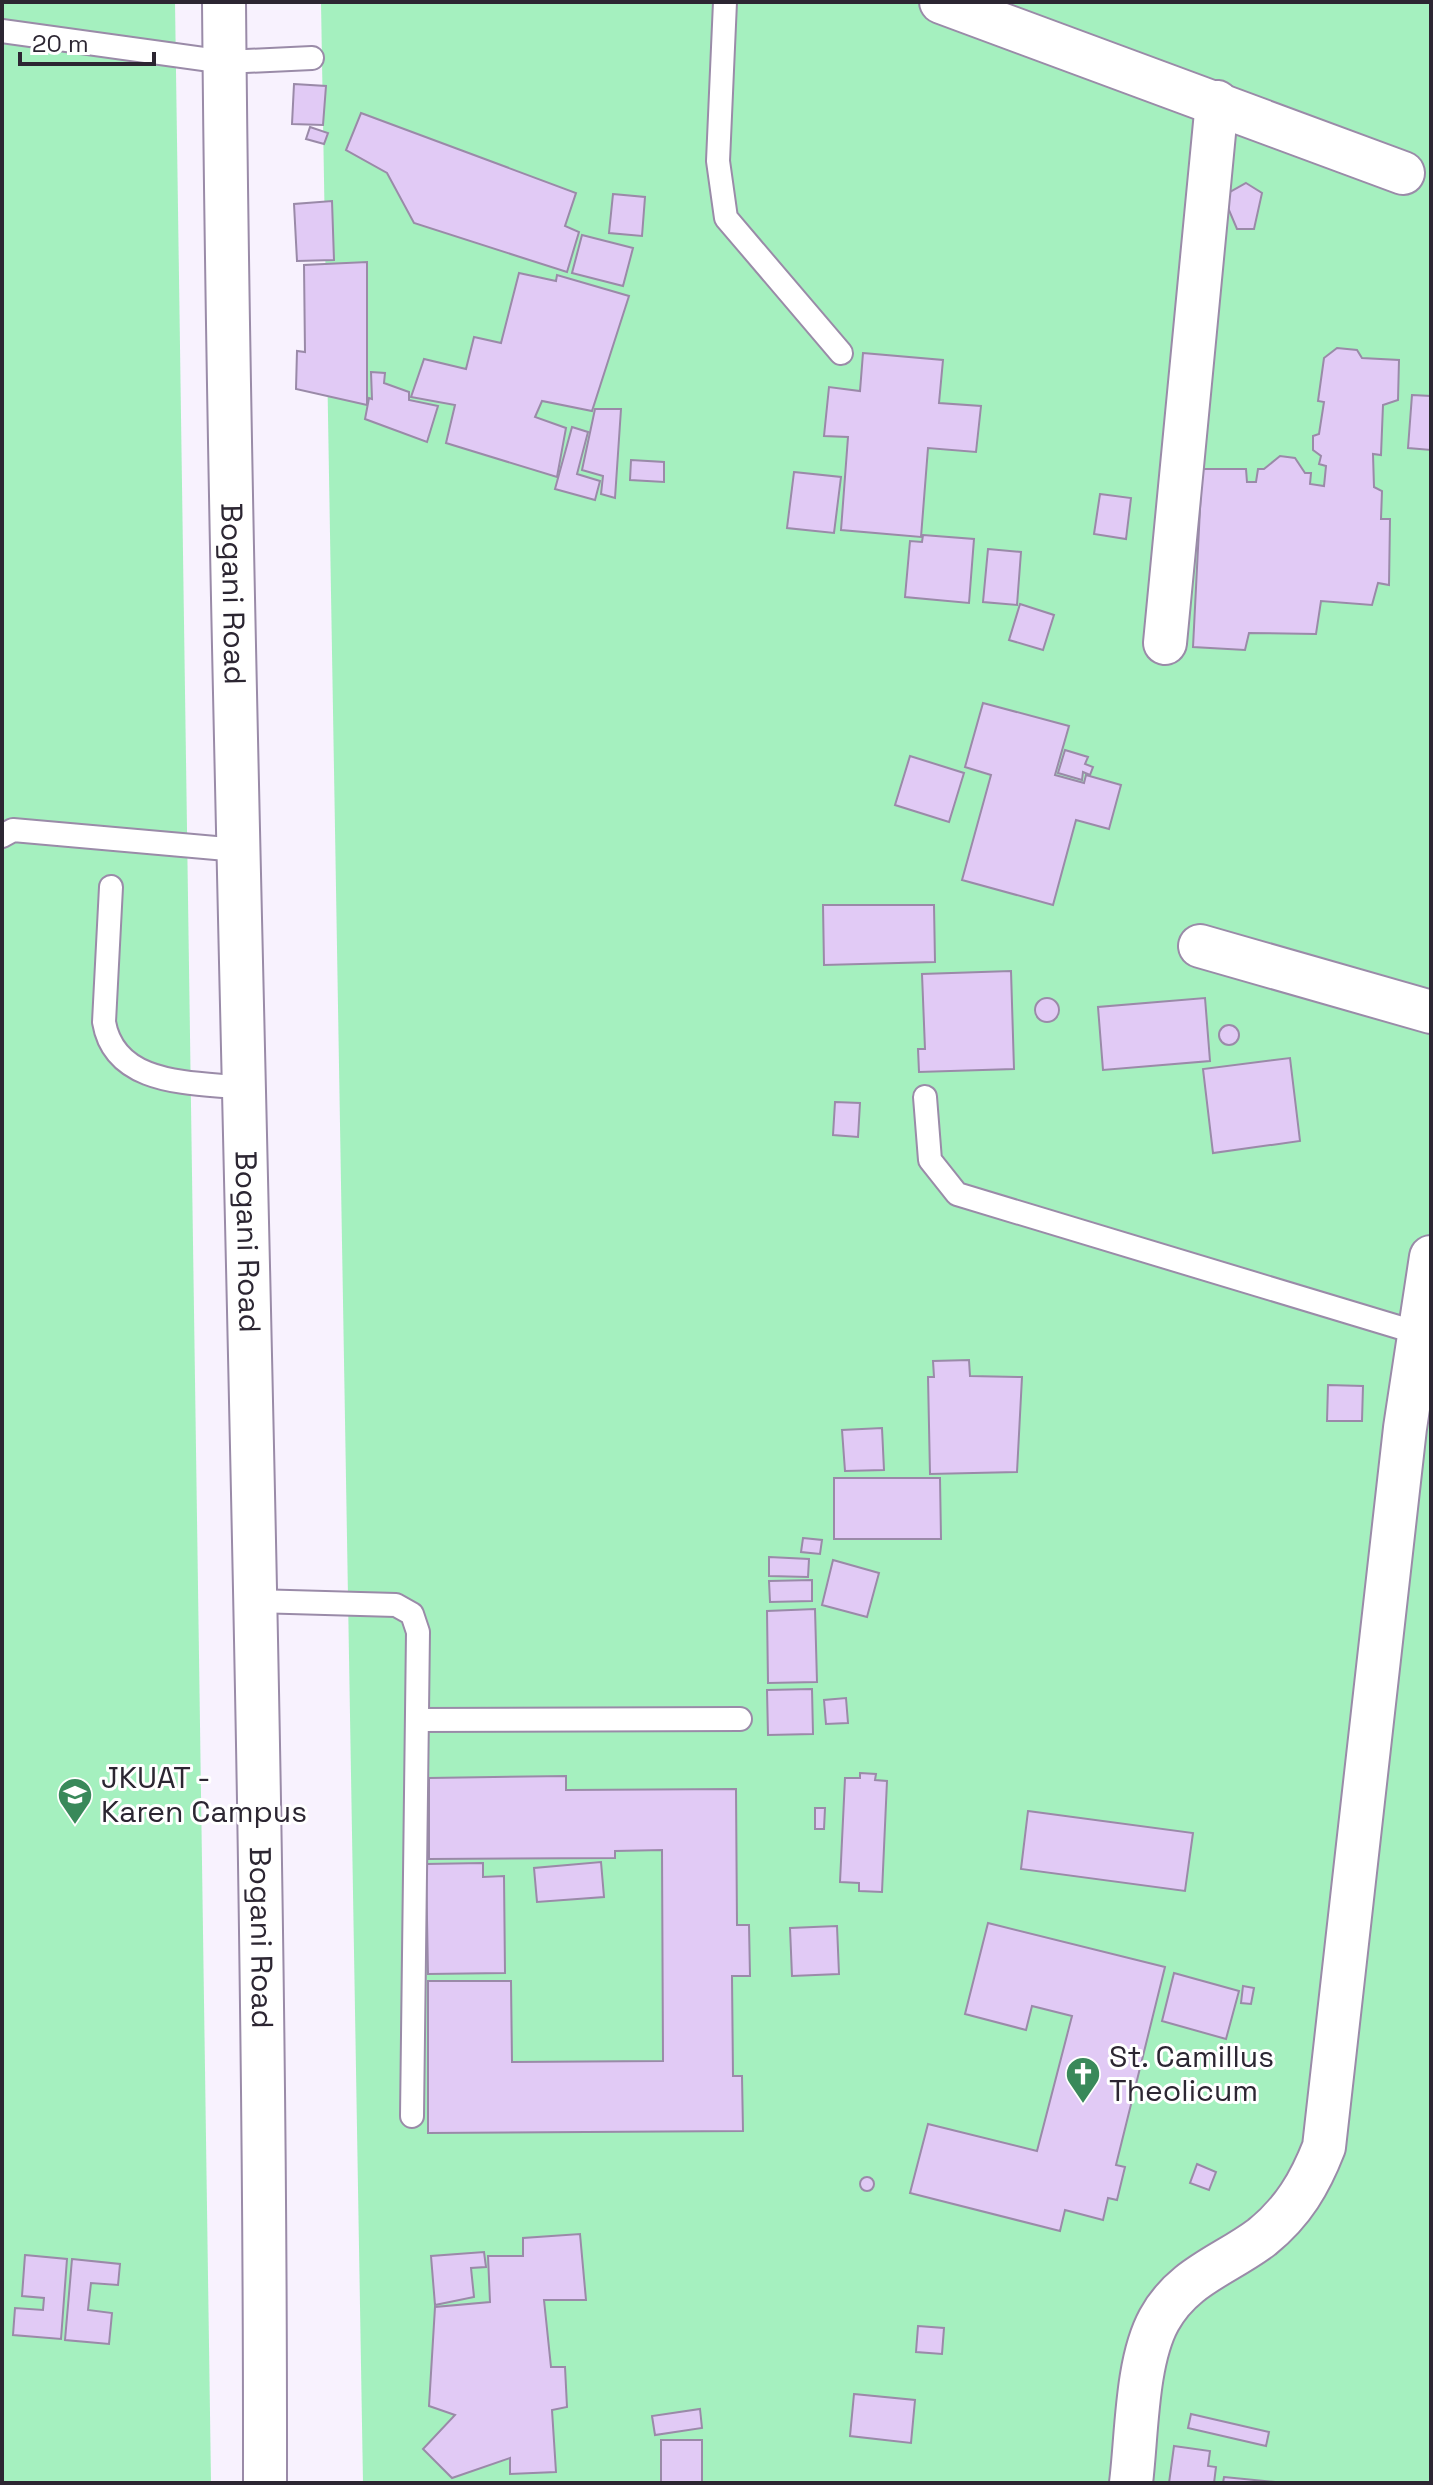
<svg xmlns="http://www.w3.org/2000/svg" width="1433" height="2485" font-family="'Space Grotesk',sans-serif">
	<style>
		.green { fill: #a5f0bf }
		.building { fill: #e1caf5; stroke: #9a8aa8; stroke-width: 2 }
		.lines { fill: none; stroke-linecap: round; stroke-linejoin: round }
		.lane-casing { stroke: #9a8ba8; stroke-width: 26 }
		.street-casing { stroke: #9a8ba8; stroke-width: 46 }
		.lane { stroke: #fff; stroke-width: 22 }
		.street { stroke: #fff; stroke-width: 42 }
		.labels { text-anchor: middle; stroke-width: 6; stroke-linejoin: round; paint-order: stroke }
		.street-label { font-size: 30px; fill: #2c2632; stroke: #fff }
		.poi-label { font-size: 30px; fill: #2c2632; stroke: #fff; text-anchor: start }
	</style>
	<rect width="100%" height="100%" fill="#f8f2fe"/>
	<!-- green -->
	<g class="green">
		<polygon points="2,2 175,2 211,2483 2,2483"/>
		<polygon points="321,2 1431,2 1431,2483 363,2483"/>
	</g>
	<!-- building -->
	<g class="building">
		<polygon points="294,84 326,86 323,125 292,124"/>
		<polygon points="361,113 576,193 565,226 579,232 567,272 414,223 387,173 346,150"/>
		<polygon points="310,127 328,133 324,144 306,139"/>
		<polygon points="1246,183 1262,193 1254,229 1237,229 1223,196"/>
		<polygon points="613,194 645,197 642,236 609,233"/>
		<polygon points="332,201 334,260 297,261 294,204"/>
		<polygon points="582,235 633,248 623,286 572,273"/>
		<polygon points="367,262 367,405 296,389 297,351 305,352 304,265"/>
		<polygon points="519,273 556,281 557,275 629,296 592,411 542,401 535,417 566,428 557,477 446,443 455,405 411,397 424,359 466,369 474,337 501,343"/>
		<polygon points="1337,348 1357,350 1362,358 1399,360 1398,400 1383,405 1381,455 1373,454 1374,487 1382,491 1381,519 1390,519 1389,585 1378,583 1372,605 1321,601 1316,634 1249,633 1245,650 1193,647 1202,469 1246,469 1247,482 1256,482 1258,469 1264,469 1280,456 1295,458 1305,473 1311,473 1310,484 1324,486 1326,466 1319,464 1321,456 1313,450 1313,436 1319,434 1324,402 1318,401 1324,358"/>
		<polygon points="863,353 943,360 939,403 981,406 976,452 928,448 921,537 841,530 848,437 824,436 829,387 860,391"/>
		<polygon points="371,372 385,373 384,383 409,392 409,400 438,406 427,442 365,419 369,398 372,399"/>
		<polygon points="1412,395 1431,396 1431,450 1408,448"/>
		<polygon points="595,409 621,409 615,498 601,494 603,476 582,470"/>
		<polygon points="572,427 588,432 577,474 600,481 595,500 555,489"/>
		<polygon points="631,460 664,462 664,482 630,480"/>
		<polygon points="794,472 841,477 834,533 787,528"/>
		<polygon points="1100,494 1131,498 1126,539 1094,534"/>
		<polygon points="923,535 974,539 969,603 905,597 910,541 922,542"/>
		<polygon points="988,549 1021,552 1017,605 983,602"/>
		<polygon points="1020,604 1054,615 1043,650 1009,640"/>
		<polygon points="983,703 1069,726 1055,775 1084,783 1086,775 1121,785 1109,829 1076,820 1053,905 962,880 991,775 965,767"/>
		<polygon points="1065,750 1088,757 1085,764 1093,767 1090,775 1083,772 1082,780 1058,773"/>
		<polygon points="910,756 964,773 949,822 895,805"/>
		<polygon points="823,905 934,905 935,962 824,965"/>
		<polygon points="1011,971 1014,1069 919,1072 918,1049 925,1049 922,974"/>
		<circle cx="1047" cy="1010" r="12"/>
		<polygon points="1205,998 1210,1061 1103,1070 1098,1007"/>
		<circle cx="1229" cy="1035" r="10"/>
		<polygon points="1290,1058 1300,1141 1213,1153 1203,1069"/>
		<polygon points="835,1102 860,1103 858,1137 833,1135"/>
		<polygon points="969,1360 970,1376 1022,1377 1017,1472 930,1474 928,1377 934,1377 933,1361"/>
		<polygon points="1328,1385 1363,1386 1362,1421 1327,1421"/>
		<polygon points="882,1428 884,1470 845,1471 842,1430"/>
		<polygon points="834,1478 940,1478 941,1539 834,1539"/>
		<polygon points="803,1538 822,1540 820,1554 801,1552"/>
		<polygon points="769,1557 809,1559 808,1577 769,1576"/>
		<polygon points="833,1560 879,1573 867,1617 822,1605"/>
		<polygon points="812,1580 812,1601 770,1602 769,1581"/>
		<polygon points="815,1609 817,1682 768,1683 767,1611"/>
		<polygon points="812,1689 813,1734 768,1735 767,1690"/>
		<polygon points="846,1698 848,1723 826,1724 824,1700"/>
		<polygon points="860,1773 876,1774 875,1780 887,1781 882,1892 859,1891 859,1883 840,1882 845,1778 860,1778"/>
		<polygon points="566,1776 566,1790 736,1789 737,1925 749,1925 750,1976 732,1976 733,2076 742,2076 743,2131 428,2133 428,1981 511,1981 512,2062 663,2061 662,1850 615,1851 615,1858 429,1859 429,1778"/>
		<polygon points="815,1808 825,1808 824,1829 815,1829"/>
		<polygon points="1028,1811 1193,1833 1185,1891 1021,1869"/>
		<polygon points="601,1862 604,1897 537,1902 534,1868"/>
		<polygon points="483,1863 483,1877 504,1876 505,1973 428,1974 426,1864"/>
		<polygon points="988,1923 1165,1967 1116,2165 1125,2167 1117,2200 1108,2198 1103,2220 1065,2210 1060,2231 910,2193 928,2124 1037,2151 1072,2016 1032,2006 1026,2030 965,2014"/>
		<polygon points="837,1926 839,1974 792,1976 790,1928"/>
		<polygon points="1174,1973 1239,1991 1226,2039 1162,2021"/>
		<polygon points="1243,1986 1254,1988 1251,2004 1241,2003"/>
		<polygon points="1197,2164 1216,2172 1209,2190 1190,2183"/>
		<circle cx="867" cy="2184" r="7"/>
		<polygon points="580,2234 586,2300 544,2300 551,2367 565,2367 567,2407 552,2410 556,2472 510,2474 510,2458 452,2478 423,2449 455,2415 429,2406 435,2307 490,2302 488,2256 523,2256 523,2238"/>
		<polygon points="484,2252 486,2267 471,2268 474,2297 435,2305 431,2256"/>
		<polygon points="25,2255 67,2259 61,2339 13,2335 15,2308 43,2310 44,2298 22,2296"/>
		<polygon points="72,2259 120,2264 118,2285 91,2283 88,2310 112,2313 109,2344 65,2340"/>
		<polygon points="918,2326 944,2328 942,2354 916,2352"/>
		<polygon points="854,2394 915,2400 911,2443 850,2436"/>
		<polygon points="700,2409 702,2428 655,2435 652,2416"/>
		<polygon points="1191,2414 1269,2432 1266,2446 1188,2428"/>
		<rect x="661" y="2440" width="41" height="43"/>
		<polygon points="1174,2446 1210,2451 1208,2466 1216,2467 1214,2483 1169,2483"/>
		<polygon points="1224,2477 1286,2483 1223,2483"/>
	</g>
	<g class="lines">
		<defs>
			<g id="lane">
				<polyline points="725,2 718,161 726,218 841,353"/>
				<polyline points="2,31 225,62 312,58"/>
				<polyline points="2,836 13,830 238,850"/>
				<path d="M111 887 104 1022C115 1087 193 1082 244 1088"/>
				<polyline points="925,1097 930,1160 957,1194 1418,1333"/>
				<polyline points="254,1601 396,1605 412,1614 418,1632 412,2116"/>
				<polyline points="417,1720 740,1719"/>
			</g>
			<g id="street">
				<path id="s1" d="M224 2C231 829 266 1656 265 2483"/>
				<polyline points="941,2 1403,173"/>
				<polyline points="1165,643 1217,102"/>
				<polyline points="1200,946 1431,1012"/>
				<path d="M1131 2483C1137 2435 1136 2362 1159 2320 1183 2276 1225 2265 1262 2237 1293 2212 1310 2183 1324 2147L1405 1428 1431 1257"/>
			</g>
		</defs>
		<!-- lane casing -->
		<use href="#lane" class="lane-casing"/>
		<!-- street casing -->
		<use href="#street" class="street-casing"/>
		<!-- lane -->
		<use href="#lane" class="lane"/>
		<!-- street -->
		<use href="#street" class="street"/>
	</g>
	<!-- icons -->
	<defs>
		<symbol id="university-pin" viewBox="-11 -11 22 30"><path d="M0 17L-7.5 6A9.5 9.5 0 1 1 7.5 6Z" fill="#39895a" stroke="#fff"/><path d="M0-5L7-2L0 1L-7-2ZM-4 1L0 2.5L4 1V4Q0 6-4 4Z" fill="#fff"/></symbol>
		<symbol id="church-pin" viewBox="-11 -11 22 30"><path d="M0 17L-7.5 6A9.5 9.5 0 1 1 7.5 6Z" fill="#39895a" stroke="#fff"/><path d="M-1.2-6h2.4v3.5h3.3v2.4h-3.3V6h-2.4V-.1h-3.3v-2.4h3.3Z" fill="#fff"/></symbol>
	</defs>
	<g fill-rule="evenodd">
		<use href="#university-pin" x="55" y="1775" width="40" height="54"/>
		<use href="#church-pin" x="1063" y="2054" width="40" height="54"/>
	</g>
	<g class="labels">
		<!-- street labels -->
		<g class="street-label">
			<text dy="10" stroke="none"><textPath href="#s1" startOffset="592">Bogani Road</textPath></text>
			<text dy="10" stroke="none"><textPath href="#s1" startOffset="1240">Bogani Road</textPath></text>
			<text dy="10" stroke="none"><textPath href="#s1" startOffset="1936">Bogani Road</textPath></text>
		</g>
		<!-- poi labels -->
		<g class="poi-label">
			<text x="101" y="1788">JKUAT -<tspan x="101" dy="34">Karen Campus</tspan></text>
			<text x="1109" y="2067">St. Camillus<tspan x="1109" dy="34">Theolicum</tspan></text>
		</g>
	</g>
	<!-- border -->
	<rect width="1433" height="2485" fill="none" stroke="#2c2632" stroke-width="8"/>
	<!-- scale -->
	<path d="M20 52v12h134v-12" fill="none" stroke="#2c2632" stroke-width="4"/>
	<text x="32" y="52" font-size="24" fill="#2c2632" stroke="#ffffff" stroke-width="6" paint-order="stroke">20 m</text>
</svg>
